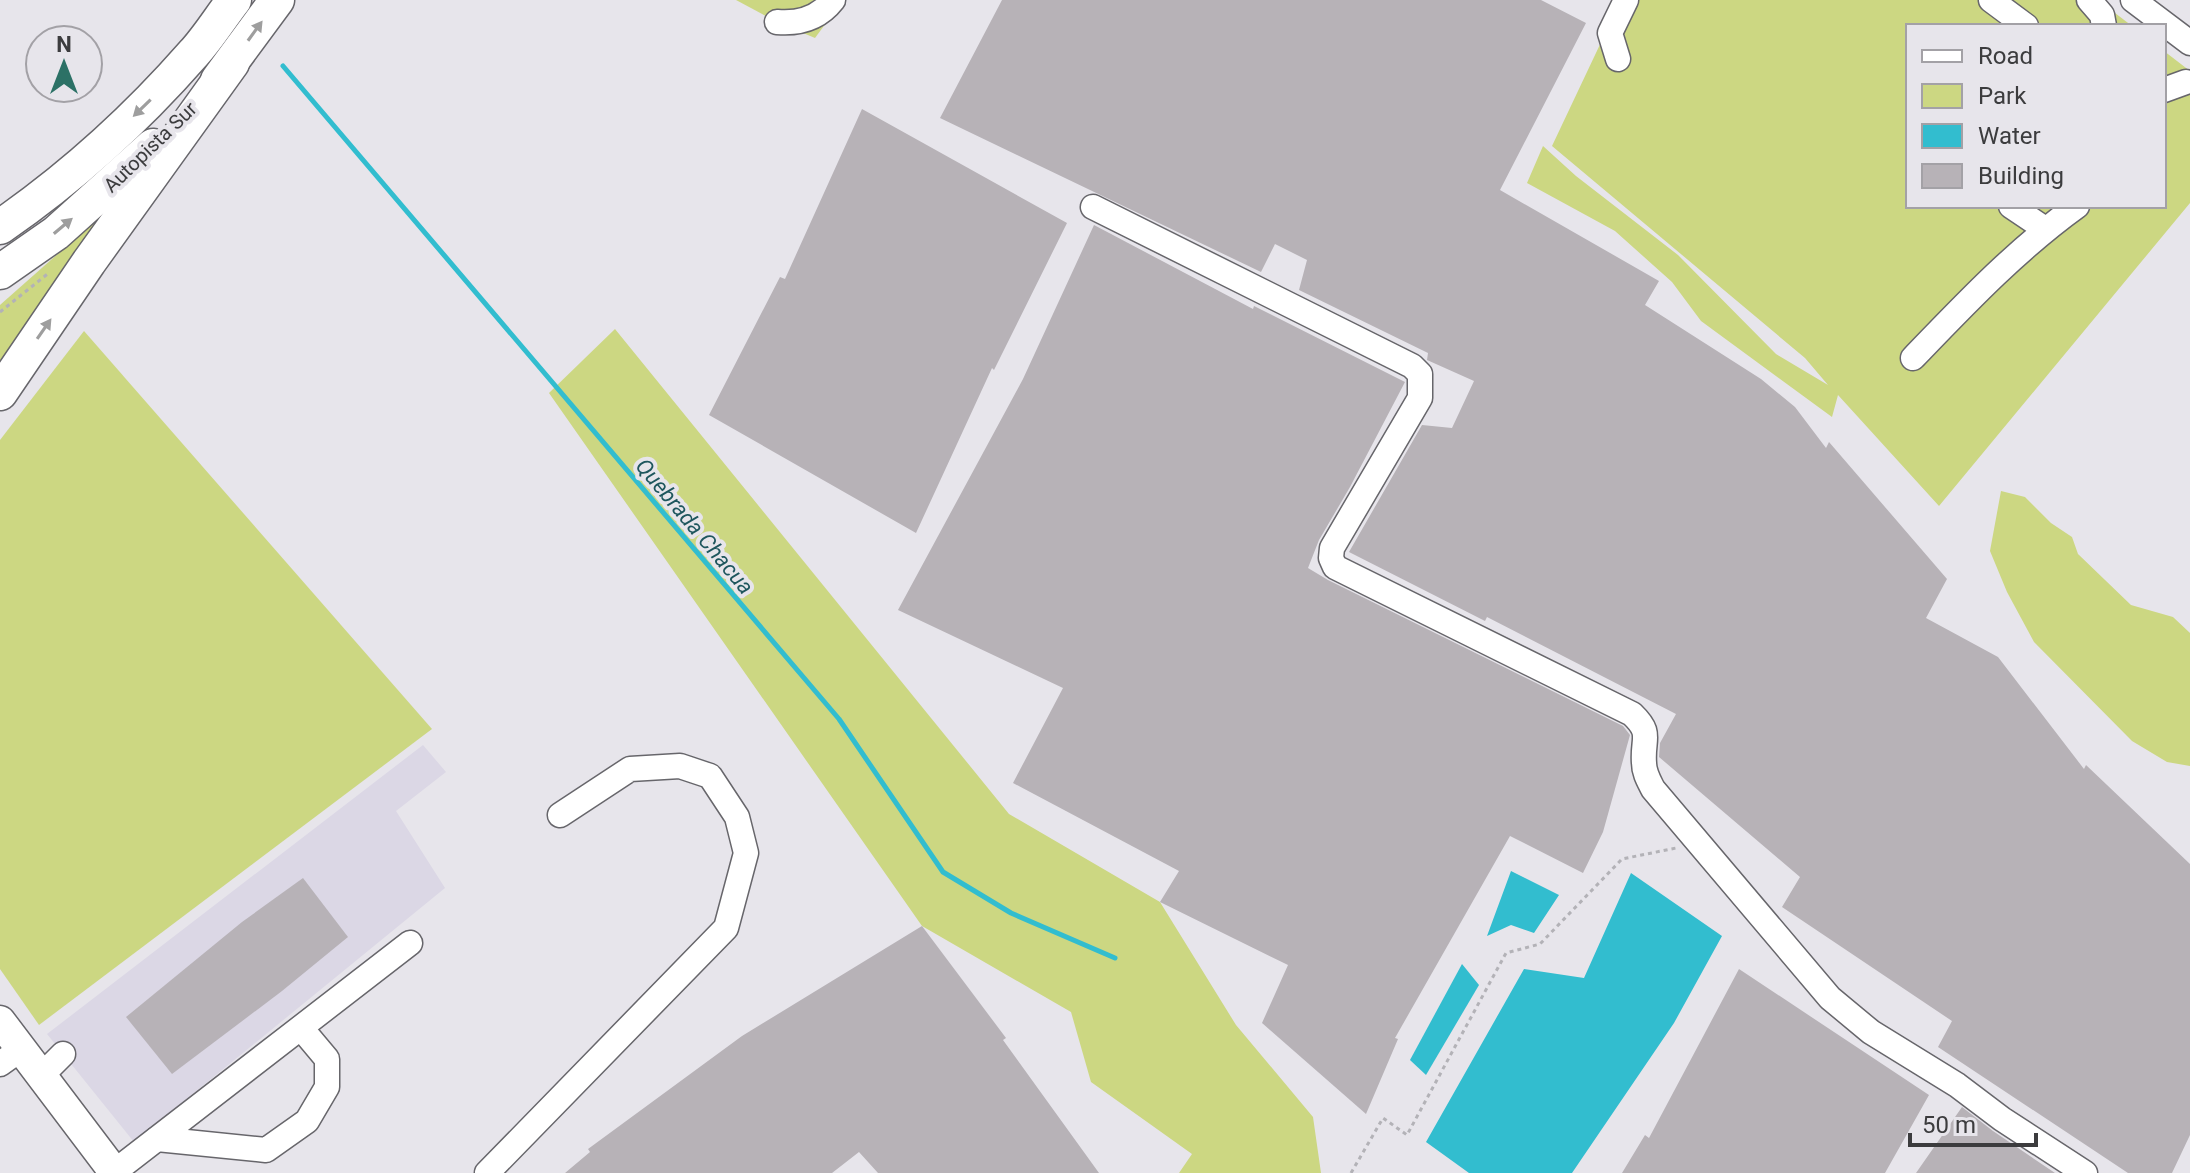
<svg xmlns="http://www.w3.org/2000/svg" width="2190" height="1173" font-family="Roboto,sans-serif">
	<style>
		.built { fill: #dbd7e5 }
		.green { fill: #ccd782 }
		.water { fill: #32bdcf }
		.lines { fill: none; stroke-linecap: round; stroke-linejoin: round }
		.stream { stroke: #32bdcf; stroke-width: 5 }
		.building { fill: #b7b2b7 }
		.minor-casing { stroke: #67666b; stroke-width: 27 }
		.major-casing { stroke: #67666b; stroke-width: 33 }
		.highway-casing { stroke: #67666b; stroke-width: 37 }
		.path { stroke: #b3b2b7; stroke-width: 3; stroke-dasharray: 4 4; stroke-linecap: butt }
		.minor { stroke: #fff; stroke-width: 24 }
		.major { stroke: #fff; stroke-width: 30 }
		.highway { stroke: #fff; stroke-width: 34 }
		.oneway { fill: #9e9e9e }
		.labels { text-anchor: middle; stroke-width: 8; stroke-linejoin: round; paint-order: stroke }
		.street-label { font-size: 20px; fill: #3c3c3e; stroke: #e7e5eb }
		.water-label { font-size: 22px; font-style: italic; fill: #1e565d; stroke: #e7e5eb }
	</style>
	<rect width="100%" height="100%" fill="#e7e5eb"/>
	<!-- built -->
	<polygon class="built" points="423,745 446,772 396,811 445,888 134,1142 47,1034"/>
	<!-- green -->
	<g class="green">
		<polygon points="736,0 843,0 815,38 777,22"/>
		<polygon points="1621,0 2098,0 2132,26 1908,26 1908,206 2164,206 2164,51 2190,71 2190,203 1939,506 1838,395 1832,417 1701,321 1672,282 1615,231 1527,183 1543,146 1576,176 1678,255 1776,354 1828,385 1805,358 1552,146"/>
		<polygon points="104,213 0,371 0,305"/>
		<polygon points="615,329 1009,814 1160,902 1236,1025 1313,1117 1321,1173 1179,1173 1192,1154 1091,1082 1071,1012 922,926 549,393"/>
		<polygon points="84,331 432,729 39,1025 0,969 0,440"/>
		<polygon points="2001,491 2025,497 2051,523 2072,537 2078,554 2131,605 2173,617 2190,633 2190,766 2167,762 2132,741 2034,642 2007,592 1990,551"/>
	</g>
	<!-- water -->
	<g class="water">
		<polygon points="1511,871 1559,895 1534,933 1511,925 1487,936"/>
		<polygon points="1631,873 1722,936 1674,1023 1572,1173 1469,1173 1426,1142 1524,969 1584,978"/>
		<polygon points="1462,964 1479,985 1426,1075 1410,1060"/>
	</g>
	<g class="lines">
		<!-- stream -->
		<polyline class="stream" points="283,66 839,719 943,872 1011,913 1115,958"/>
	</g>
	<!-- building -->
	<g class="building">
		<polygon points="1002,0 1541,0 1586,23 1500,190 1659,281 1645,305 1761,379 1795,407 1826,448 1829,442 1947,579 1926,618 1998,657 2084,769 2086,765 2190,864 2190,1135 2172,1173 2128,1173 1938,1047 1952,1021 1782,907 1800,877 1659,757 1660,743 1676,714 1487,617 1485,621 1349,552 1422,425 1452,428 1474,381 1427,360 1428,353 1299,290 1307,260 1275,244 1261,272 940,118"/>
		<polygon points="862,109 1067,223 994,370 992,368 916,533 709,415 780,277 785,279"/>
		<polygon points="1094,225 1253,309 1254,306 1405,382 1350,487 1319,540 1308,568 1328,580 1623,726 1630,735 1603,832 1583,873 1510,836 1395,1038 1398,1039 1366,1114 1262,1023 1288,965 1160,902 1179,871 1013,783 1063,688 898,610 1023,379"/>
		<polygon points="303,878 348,937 282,991 172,1074 126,1017 242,922"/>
		<polygon points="922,926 1006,1038 1003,1040 1099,1173 878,1173 859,1152 832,1173 565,1173 590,1152 588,1149 742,1036"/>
		<polygon points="1739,969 1929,1095 1885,1173 1622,1173 1645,1135 1649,1138"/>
		<polygon points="1962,1107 1993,1131 2055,1173 1916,1173"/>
	</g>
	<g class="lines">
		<defs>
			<g id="minor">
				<polyline points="1991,0 2026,26"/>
				<polyline points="2089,0 2102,15 2104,26"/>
				<polyline points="2133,0 2190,43"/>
				<path d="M777 22C800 24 819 18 833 0"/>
				<polyline points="1618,59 1610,33 1626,0"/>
				<polyline points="2164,90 2186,82"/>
				<polyline points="2011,206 2045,229"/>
				<path d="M1093 207 1412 366 1420 374V398L1332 548 1331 558 1335 567 1632 714C1653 734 1642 738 1644 763 1644 773 1649 781 1653 789L1830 998 1871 1032 1957 1085 2002 1119 2085 1173"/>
				<path d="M1913 358C1965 304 2016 250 2077 206"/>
				<polyline points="0,1064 21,1049"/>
				<polyline points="41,1076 63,1054"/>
				<polyline points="157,1139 266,1150 307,1121 327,1087 327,1059 301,1028"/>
				<polyline points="114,1172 410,943"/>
				<polyline points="487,1173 726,928 746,853 737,817 710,776 680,766 630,769 560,815"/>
			</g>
			<polyline id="major" points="0,1021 115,1173"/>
			<g id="highway">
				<polyline points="218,80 277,0"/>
				<path d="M0 227C71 178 136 119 193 54 208 38 220 18 234 0"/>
				<polyline points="0,272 56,233 153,146"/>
				<polyline points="0,393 89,262 232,63"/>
			</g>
		</defs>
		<!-- minor casing -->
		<use href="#minor" class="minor-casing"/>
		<!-- major casing -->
		<use href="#major" class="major-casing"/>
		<!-- highway casing -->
		<use href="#highway" class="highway-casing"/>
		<!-- path -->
		<g class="path">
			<polyline points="0,312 50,272"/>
			<polyline points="1351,1173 1383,1118 1407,1135 1506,953 1540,944 1622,859 1676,848"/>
		</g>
		<!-- minor -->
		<use href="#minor" class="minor"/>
		<!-- major -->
		<use href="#major" class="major"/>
		<!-- highway -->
		<use href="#highway" class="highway"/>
	</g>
	<!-- one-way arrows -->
	<defs><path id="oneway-solid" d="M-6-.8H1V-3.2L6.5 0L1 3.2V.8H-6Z" transform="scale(2)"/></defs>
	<g class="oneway">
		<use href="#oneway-solid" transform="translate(255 31) rotate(-54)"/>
		<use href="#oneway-solid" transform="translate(142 108) rotate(136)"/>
		<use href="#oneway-solid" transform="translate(63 226) rotate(-40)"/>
		<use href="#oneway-solid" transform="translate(44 329) rotate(-55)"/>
	</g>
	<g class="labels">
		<!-- street labels -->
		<g class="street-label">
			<text transform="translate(150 147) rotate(-44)" y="7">Autopista Sur</text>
		</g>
		<!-- water labels -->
		<g class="water-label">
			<text transform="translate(695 526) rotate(50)" y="8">Quebrada Chacua</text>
		</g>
	</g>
	<!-- legend -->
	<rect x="1906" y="24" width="260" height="184" fill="#e7e5eb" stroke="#a3a1a6" stroke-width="2"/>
	<rect x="1922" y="50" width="40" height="12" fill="#ffffff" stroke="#a3a1a6" stroke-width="2"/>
	<text x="1978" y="64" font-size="24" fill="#3c3c3e">Road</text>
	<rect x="1922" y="84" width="40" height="24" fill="#ccd782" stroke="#a3a1a6" stroke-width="2"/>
	<text x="1978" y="104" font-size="24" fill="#3c3c3e">Park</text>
	<rect x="1922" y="124" width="40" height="24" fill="#32bdcf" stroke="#a3a1a6" stroke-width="2"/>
	<text x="1978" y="144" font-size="24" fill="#3c3c3e">Water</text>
	<rect x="1922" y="164" width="40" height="24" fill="#b7b2b7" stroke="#a3a1a6" stroke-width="2"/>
	<text x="1978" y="184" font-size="24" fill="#3c3c3e">Building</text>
	<!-- north arrow -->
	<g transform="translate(64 64)"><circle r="38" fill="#e7e5eb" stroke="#a3a1a6" stroke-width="2"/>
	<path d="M0-6L14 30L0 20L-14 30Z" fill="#2c7166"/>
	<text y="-12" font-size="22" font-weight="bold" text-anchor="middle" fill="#3c3c3e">N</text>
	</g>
	<!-- scale -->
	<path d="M1910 1133v12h126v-12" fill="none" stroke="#3c3c3e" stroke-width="4"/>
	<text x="1922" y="1133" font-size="24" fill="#3c3c3e" stroke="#e7e5eb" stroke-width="6" paint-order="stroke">50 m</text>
</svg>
